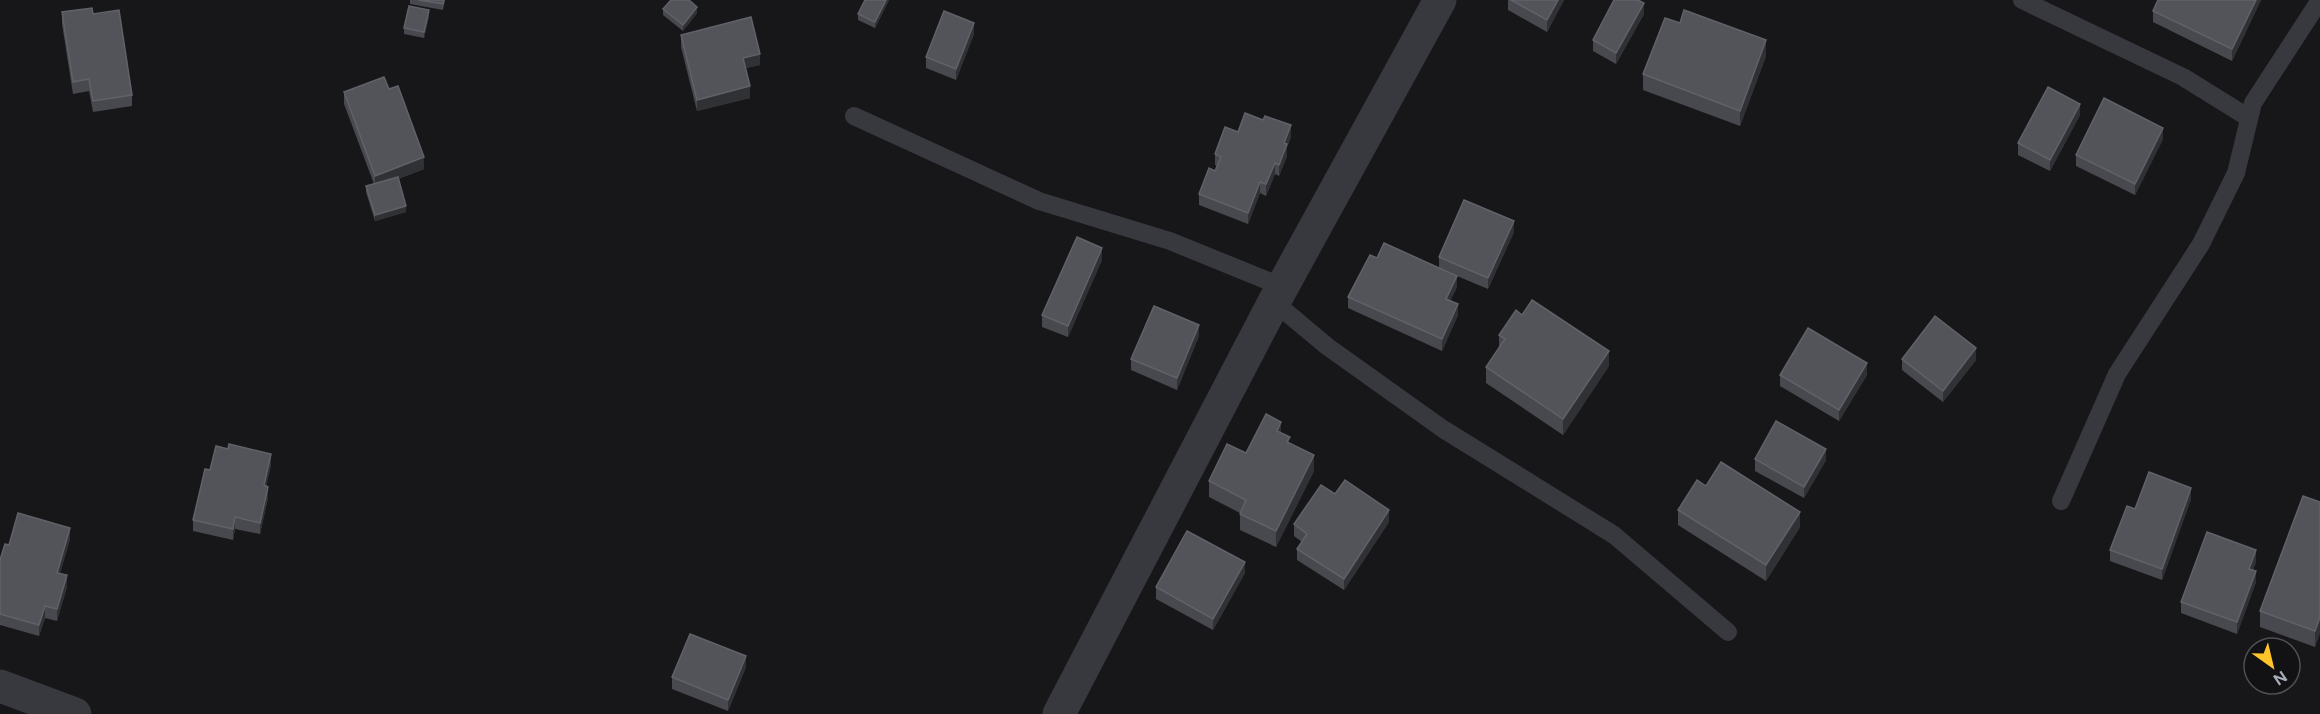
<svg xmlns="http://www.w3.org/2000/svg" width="2320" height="714" font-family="Figtree,sans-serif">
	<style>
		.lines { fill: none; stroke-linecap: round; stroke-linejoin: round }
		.lane { stroke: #38383f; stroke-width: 18 }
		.street { stroke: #38383f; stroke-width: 33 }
		.wall { fill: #48494e }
		.shaded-wall { fill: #303134 }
		.building { fill: #53545a; stroke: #606269; stroke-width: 1.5 }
	</style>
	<rect width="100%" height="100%" fill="#171719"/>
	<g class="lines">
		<!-- lane -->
		<g class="lane">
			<polyline points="2022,0 2183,77 2249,118"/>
			<polyline points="854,116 1039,201 1170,241 1283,287"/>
			<polyline points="1274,302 1328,347 1443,429 1614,535 1728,632"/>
			<polyline points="2061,501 2117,374 2201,244 2236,173 2253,103 2320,0"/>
		</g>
		<!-- street -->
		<g class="street">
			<polyline points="0,686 75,714"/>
			<polyline points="1059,714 1274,302 1440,0"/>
		</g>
	</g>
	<!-- wall -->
	<g class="wall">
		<polygon points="410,0 445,0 443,10 410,4"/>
		<polygon points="889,0 875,28 858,20 858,14"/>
		<polygon points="1508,0 1564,0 1547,32 1508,10"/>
		<polygon points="2261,0 2232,61 2153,22 2153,11"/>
		<polygon points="663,9 697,13 683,31 663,15"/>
		<polygon points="62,12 93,14 132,95 132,106 93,112 89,91 73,94 62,24"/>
		<polygon points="1644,14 1616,64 1593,51 1593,40"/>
		<polygon points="429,16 424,38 404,34 404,28"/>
		<polygon points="974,34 956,80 926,68 926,57"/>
		<polygon points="681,35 760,65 746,68 750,98 697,111 681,47"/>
		<polygon points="1766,56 1740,126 1643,90 1643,74"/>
		<polygon points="344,92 424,169 398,179 406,212 375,221 366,192 366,186 374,184 344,104"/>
		<polygon points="2080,115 2050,171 2018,155 2018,143"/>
		<polygon points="1291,137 1287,147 1287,156 1279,176 1275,174 1266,196 1260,193 1248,224 1199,205 1199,194 1215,171 1217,166 1215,165 1215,154"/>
		<polygon points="2163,139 2135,195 2076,166 2076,155"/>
		<polygon points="1514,232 1488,289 1457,276 1457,287 1450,301 1458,315 1442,351 1348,308 1348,297 1377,258 1439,268 1439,257"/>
		<polygon points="1102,260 1068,337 1042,327 1042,315"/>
		<polygon points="1499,335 1609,366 1563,435 1486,383 1486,367 1499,349"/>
		<polygon points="1199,336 1177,390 1131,370 1131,359"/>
		<polygon points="1902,359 1976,360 1943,402 1902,370"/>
		<polygon points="1780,375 1867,375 1839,421 1780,386"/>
		<polygon points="1281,433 1314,471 1276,547 1240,530 1240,513 1209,497 1209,481 1246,453"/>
		<polygon points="228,449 271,465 266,486 268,498 260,534 235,529 233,540 193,531 193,520 210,470"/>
		<polygon points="1755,459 1826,460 1804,498 1755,471"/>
		<polygon points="1706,486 1800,527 1766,581 1678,525 1678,510"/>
		<polygon points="1335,494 1389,522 1344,590 1297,560 1297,549 1302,542 1294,536 1294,524"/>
		<polygon points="2191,499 2162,580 2110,561 2110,550 2135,509"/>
		<polygon points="2320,502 2320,633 2315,647 2260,627 2260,611"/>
		<polygon points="70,539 60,573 67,587 57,621 45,618 39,636 0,625 0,560 9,545"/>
		<polygon points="2256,562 2253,570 2256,582 2237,634 2181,613 2181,602"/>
		<polygon points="1245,573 1213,630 1156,599 1156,587"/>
		<polygon points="746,667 728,711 672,689 672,677"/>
	</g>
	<!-- shaded-wall -->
	<g class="shaded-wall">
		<polygon points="886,0 889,0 875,28 875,22"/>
		<polygon points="1558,0 1564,0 1547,32 1547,20"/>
		<polygon points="2256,0 2261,0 2232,61 2232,49"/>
		<polygon points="1644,3 1644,14 1616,64 1616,53"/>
		<polygon points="697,7 697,13 683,31 683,25"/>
		<polygon points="429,10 429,16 424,38 424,32"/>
		<polygon points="974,23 974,34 956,80 956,69"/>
		<polygon points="1766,40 1766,56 1740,126 1740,111"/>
		<polygon points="760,54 760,65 743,69 743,58"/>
		<polygon points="750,86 750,98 697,111 697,100"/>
		<polygon points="2080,104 2080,115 2050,171 2050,160"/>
		<polygon points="1291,125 1291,137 1287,147 1287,156 1279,176 1279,165 1284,143"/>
		<polygon points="2163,128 2163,139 2135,195 2135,184"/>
		<polygon points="424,157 424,169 375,187 375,176"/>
		<polygon points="1275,163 1275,174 1266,196 1266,184"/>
		<polygon points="1260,182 1260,193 1248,224 1248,213"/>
		<polygon points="406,206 406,212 375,221 375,215"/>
		<polygon points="1514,221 1514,232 1488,289 1488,278"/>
		<polygon points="1102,248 1102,260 1068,337 1068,326"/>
		<polygon points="1457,276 1457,287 1446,310 1446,299"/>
		<polygon points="1458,304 1458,315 1442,351 1442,339"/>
		<polygon points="1199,325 1199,336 1177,390 1177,378"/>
		<polygon points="1976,348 1976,360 1943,402 1943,391"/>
		<polygon points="1609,351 1609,366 1563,435 1563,419"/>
		<polygon points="1867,363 1867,375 1839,421 1839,410"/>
		<polygon points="1281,422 1281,438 1277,431"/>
		<polygon points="1826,449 1826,460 1804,498 1804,487"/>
		<polygon points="271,454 271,465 264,497 264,485"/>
		<polygon points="1314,455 1314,471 1276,547 1276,531"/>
		<polygon points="268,487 268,498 260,534 260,523"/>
		<polygon points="2191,488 2191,499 2162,580 2162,569"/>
		<polygon points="1389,510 1389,522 1344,590 1344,579"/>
		<polygon points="1800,512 1800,527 1766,581 1766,565"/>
		<polygon points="235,517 235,529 233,540 233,529"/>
		<polygon points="70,528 70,539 57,584 57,573"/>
		<polygon points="2256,550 2256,562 2249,580 2249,569"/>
		<polygon points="1245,562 1245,573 1213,630 1213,619"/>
		<polygon points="2256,571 2256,582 2237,634 2237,622"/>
		<polygon points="67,575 67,587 57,621 57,609"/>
		<polygon points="45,606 45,618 39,636 39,625"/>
		<polygon points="2320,617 2320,633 2315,647 2315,631"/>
		<polygon points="746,656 746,667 728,711 728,700"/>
	</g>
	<!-- building -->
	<g class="building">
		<polygon points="419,0 444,0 443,4"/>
		<polygon points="671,0 689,0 697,7 683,25 663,9"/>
		<polygon points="865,0 886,0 875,22 858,14"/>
		<polygon points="1511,0 1558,0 1547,20"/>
		<polygon points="1614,0 1638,0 1644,3 1616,53 1593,40"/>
		<polygon points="2158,0 2256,0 2232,49 2153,11"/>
		<polygon points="409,6 429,10 424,32 404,28"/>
		<polygon points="92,8 93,14 119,10 132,95 93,101 89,79 73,82 62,12"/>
		<polygon points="1684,10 1766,40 1740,111 1643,74 1665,18 1680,23"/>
		<polygon points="944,11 974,23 956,69 926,57"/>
		<polygon points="751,17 760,54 743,58 750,86 697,100 681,35"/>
		<polygon points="384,77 389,89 398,86 424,157 375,176 344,92"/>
		<polygon points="2048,87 2080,104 2050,160 2018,143"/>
		<polygon points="2104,98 2163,128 2135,184 2076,155"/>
		<polygon points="1245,113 1263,120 1265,116 1291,125 1284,143 1287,144 1279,165 1275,163 1266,184 1260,182 1248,213 1199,194 1209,168 1215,171 1221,157 1215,154 1225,127 1238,132"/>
		<polygon points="398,177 406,206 375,215 366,186"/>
		<polygon points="1464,200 1514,221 1488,278 1439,257"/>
		<polygon points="1077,237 1102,248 1068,326 1042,315"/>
		<polygon points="1384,243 1457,276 1446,299 1458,304 1442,339 1348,297 1370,255 1377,258"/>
		<polygon points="1532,300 1609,351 1563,419 1486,367 1505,339 1499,335 1516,310 1522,315"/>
		<polygon points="1154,306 1199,325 1177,378 1131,359"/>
		<polygon points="1935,316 1976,348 1943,391 1902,359"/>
		<polygon points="1808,328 1867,363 1839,410 1780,375"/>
		<polygon points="1266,414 1281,422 1277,431 1290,437 1287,442 1314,455 1276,531 1240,514 1246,500 1209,481 1227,444 1246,453"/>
		<polygon points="1776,421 1826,449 1804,487 1755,459"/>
		<polygon points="229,444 271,454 264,485 268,487 260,523 235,517 233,529 193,520 205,469 210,470 216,446 228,449"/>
		<polygon points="1721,462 1800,512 1766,565 1678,510 1697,480 1706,486"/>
		<polygon points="2149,472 2191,488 2162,569 2110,550 2127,506 2135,509"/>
		<polygon points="1345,480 1389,510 1344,579 1297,549 1307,534 1294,524 1321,485 1335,494"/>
		<polygon points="2303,496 2320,502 2320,617 2315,631 2260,611"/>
		<polygon points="18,513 70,528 57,573 67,575 57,609 45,606 39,625 0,614 0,560 5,544 9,545"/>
		<polygon points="1187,531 1245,562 1213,619 1156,587"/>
		<polygon points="2207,532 2256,550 2249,569 2256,571 2237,622 2181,602"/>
		<polygon points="690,634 746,656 728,700 672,677"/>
	</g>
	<!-- north arrow -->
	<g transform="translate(2272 666) rotate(146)"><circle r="28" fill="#121214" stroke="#4e5056" stroke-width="1.5"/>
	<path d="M0-4.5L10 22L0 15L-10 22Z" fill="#ffc429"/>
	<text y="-9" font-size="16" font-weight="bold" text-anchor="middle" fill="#a8adba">N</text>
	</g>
</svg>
